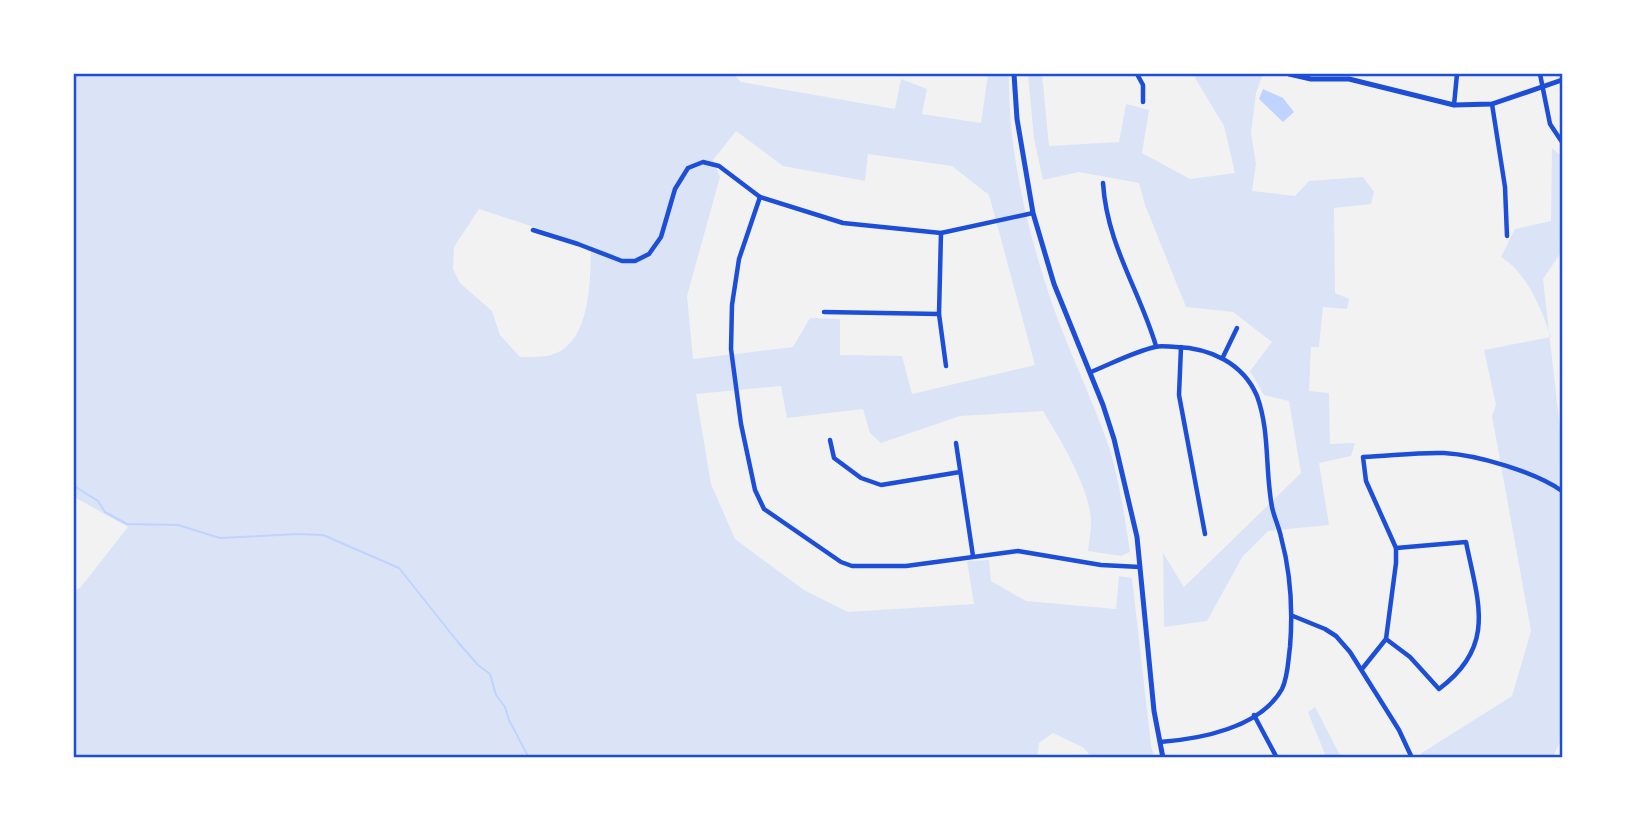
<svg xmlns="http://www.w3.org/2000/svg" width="1636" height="831" font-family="'Nunito Sans',sans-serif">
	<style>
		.green { fill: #dbe4f7; fill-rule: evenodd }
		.water { fill: #bfd3fe }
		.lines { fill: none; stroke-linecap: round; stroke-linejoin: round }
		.stream { stroke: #bfd3fe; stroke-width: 2 }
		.minor { stroke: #1d4ed8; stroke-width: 4.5 }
		.tertiary { stroke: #1d4ed8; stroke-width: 5 }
		.neatline { fill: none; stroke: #1d4ed8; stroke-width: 2.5 }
	</style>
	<rect width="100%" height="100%" fill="#f2f2f2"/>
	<!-- green -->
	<g class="green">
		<path d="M74 74H734L741 82 895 109 901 79 927 89 922 114 981 123 988 74H1009C1008 151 1027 230 1052 303 1069 352 1092 398 1109 447 1119 479 1125 519 1130 552L1121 556 1088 551C1089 542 1091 533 1091 523 1091 490 1060 439 1043 411L960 416 881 443 870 433 863 409 787 418 781 386 696 394 711 484 735 539 804 590 848 612 974 604 967 561 989 560 991 581 1026 601 1116 609 1119 576 1132 578 1151 745 1154 757H1091L1084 748 1053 733 1039 743 1037 758 74 757V591L80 588 128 527 74 497ZM736 131 783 166 865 181 868 154 952 166 989 195 1035 365 912 394 902 356 840 355V319L810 318 793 347 693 359 687 296 720 177 713 160ZM479 209 591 246C590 280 592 347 547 356 539 357 529 357 520 357L500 335 492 311 460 283 453 269 454 247Z"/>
		<polygon points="1028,74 1042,74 1049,146 1119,142 1126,104 1149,110 1142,153 1190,179 1235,173 1224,126 1195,78 1196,74 1263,74 1256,93 1251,133 1256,164 1252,191 1295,196 1309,181 1363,177 1374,192 1371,204 1334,208 1335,293 1349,299 1347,309 1323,307 1319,347 1311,347 1309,391 1329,393 1330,444 1355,443 1351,456 1319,463 1329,525 1268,531 1243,556 1207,621 1164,627 1163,553 1184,587 1301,473 1289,401 1264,395 1250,371 1272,342 1233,312 1186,307 1145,205 1139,183 1079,172 1043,180 1034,139"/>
		<path d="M1552 148 1562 157V251L1543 279 1562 446V738L1553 757 1429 758 1420 754 1512 696 1531 631 1492 416 1496 405 1484 350 1551 337C1541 308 1527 273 1501 257L1515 229 1551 221Z"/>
		<polygon points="1315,707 1341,757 1326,757 1308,712"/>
	</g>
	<!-- water -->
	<polygon class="water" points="1263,89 1283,98 1294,112 1283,122 1259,99"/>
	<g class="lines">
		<!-- stream -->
		<polyline class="stream" points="74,486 98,501 105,512 127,524 178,525 220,538 298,534 323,535 399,568 457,641 478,665 490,674 496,695 505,707 509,720 529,758"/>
		<!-- minor -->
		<g class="minor">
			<polyline points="1137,74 1143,85 1143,102"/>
			<polyline points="1540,74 1550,124 1562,142"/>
			<polyline points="1492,104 1505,187 1507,236"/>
			<polyline points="1454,105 1457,74"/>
			<path d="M1103 183C1107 245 1139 289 1156 346"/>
			<polyline points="760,197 739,259 732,305 731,349 741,424 755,490 764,509 841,562 852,566 906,566 1018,551 1101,565 1140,567"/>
			<polyline points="533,230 578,244 622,261 635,261 649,254 661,237 675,189 688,168 703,162 719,166 760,197 843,223 941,233 1033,213"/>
			<polyline points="941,233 939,314 946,366"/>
			<polyline points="824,312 939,314"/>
			<polyline points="1181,347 1179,395 1205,534"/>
			<polyline points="1223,357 1237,328"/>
			<path d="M1091 372C1111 364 1133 352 1155 347 1161 345 1169 347 1176 347 1210 348 1243 363 1257 396 1270 431 1265 471 1272 507 1274 517 1279 527 1281 537 1291 574 1293 610 1290 647 1288 661 1288 677 1282 689 1260 728 1200 739 1160 742"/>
			<polyline points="830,440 834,458 861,478 881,485 960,472"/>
			<polyline points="956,443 973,556"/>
			<polyline points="1293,616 1325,629 1336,636 1350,652 1399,730 1412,758"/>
			<path d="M1386 639 1410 657 1439 689C1497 646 1478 602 1466 542L1396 548"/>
			<path d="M1362 669 1386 639 1396 563V548L1366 481 1363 457C1390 456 1418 452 1444 453 1478 455 1535 472 1562 491"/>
			<polyline points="1254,715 1277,758"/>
		</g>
		<!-- tertiary -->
		<g class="tertiary">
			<polyline points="1014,74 1017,119 1033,213 1054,284 1103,405 1114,439 1137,537 1154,711 1163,758"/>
			<polyline points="1289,74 1311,79 1349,79 1454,105 1492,104 1562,80"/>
		</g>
	</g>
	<!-- border -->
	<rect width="1636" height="831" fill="none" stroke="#ffffff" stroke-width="150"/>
	<rect x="75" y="75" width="1486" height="681" class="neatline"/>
</svg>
